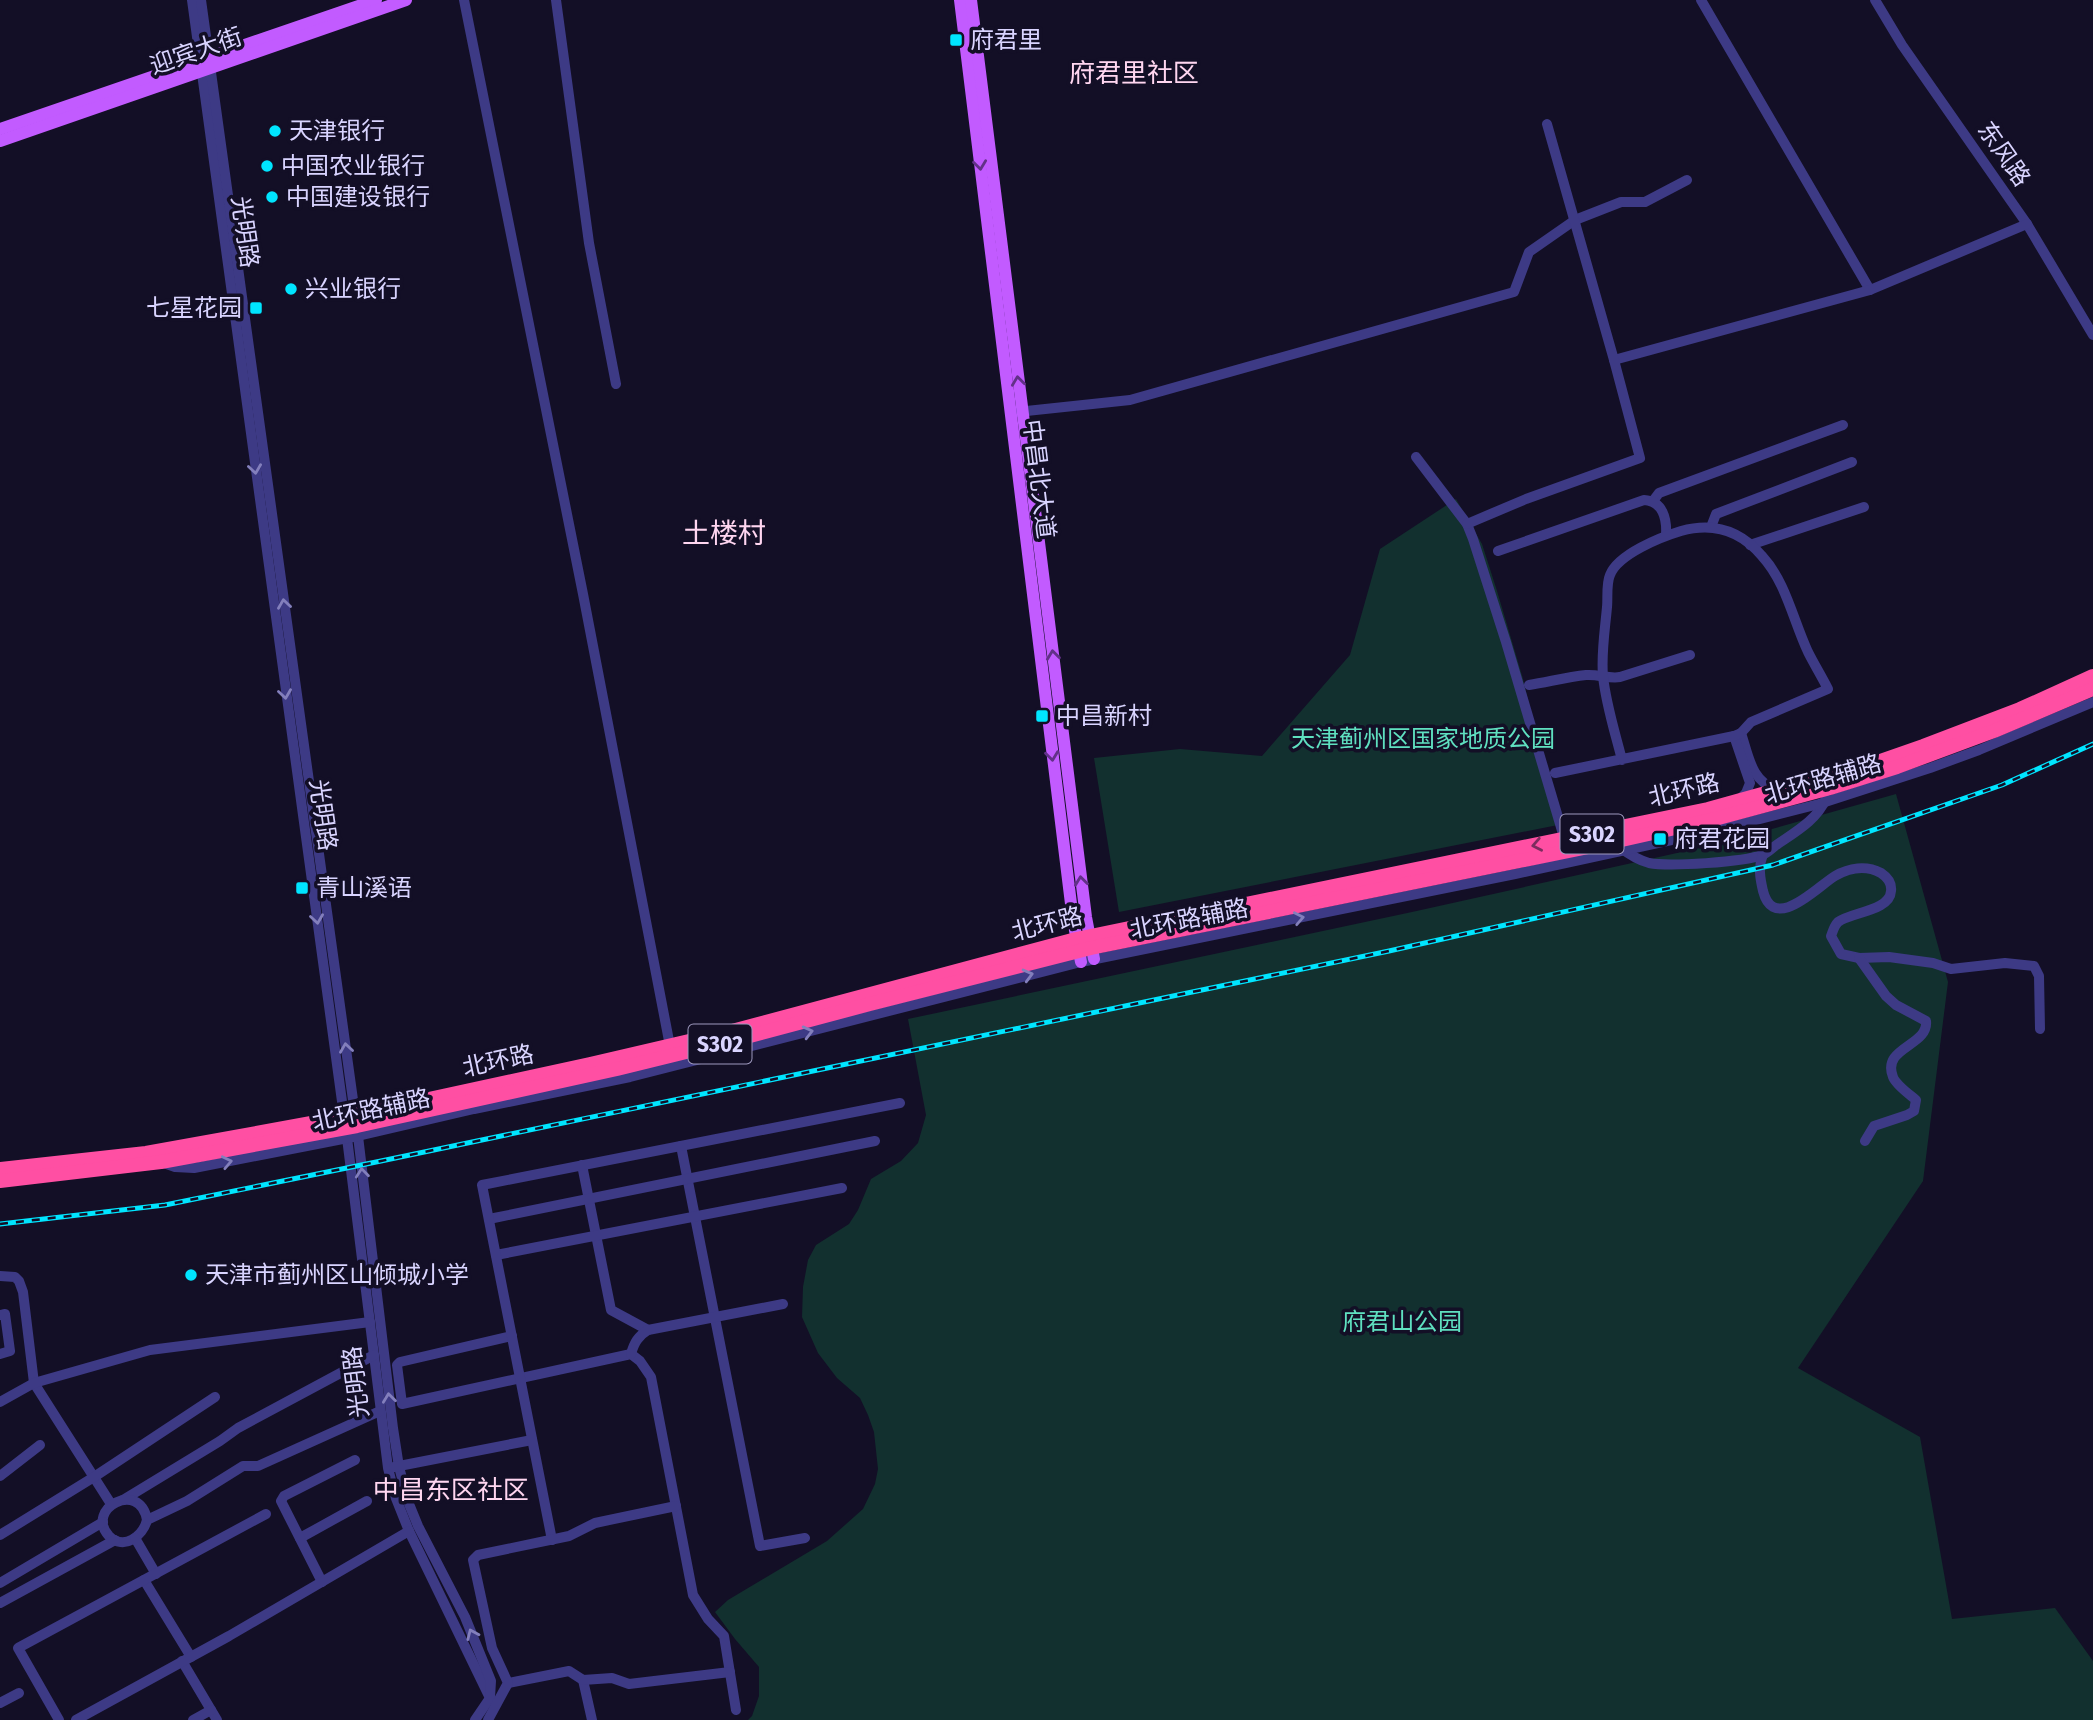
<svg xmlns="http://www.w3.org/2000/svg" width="2093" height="1720" font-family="'Fira Sans Condensed','Noto Sans SC',sans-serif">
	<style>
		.green { fill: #12302f }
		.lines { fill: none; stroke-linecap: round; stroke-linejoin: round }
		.minor { stroke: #3d3a85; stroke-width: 10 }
		.major { stroke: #c25bff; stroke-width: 12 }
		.highway { stroke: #ff4fa3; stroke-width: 14 }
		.rail-casing { stroke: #00e5ff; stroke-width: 5 }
		.rail { stroke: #130f26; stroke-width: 2.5; stroke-dasharray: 8; stroke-linecap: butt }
		.oneway { stroke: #623188 }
		.oneway2 { stroke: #837fbc }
		.oneway3 { stroke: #7d2c5e }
		.poi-dot { fill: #00e5ff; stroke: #130f26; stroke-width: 2.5 }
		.labels { text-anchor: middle; stroke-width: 7; stroke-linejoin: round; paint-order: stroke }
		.shield { fill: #130f26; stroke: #9e99be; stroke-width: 2 }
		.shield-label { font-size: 23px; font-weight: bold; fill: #d9d4ff }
		.poi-label { font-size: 24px; fill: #d9d4ff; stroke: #130f26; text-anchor: start }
		.street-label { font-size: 24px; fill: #d9d4ff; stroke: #130f26 }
		.park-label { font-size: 24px; fill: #5fe0c0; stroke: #130f26 }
		.neighbourhood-label { font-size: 26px; fill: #ffd6f0; stroke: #130f26 }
		.quarter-label { font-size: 28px; fill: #ffd6f0; stroke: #130f26 }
	</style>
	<rect width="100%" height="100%" fill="#130f26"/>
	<!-- green -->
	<g class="green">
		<polygon points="1456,499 1482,544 1497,591 1523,679 1558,825 1119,912 1094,758 1180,749 1262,756 1350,655 1380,549"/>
		<polygon points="1896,794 1948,982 1923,1181 1798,1368 1920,1437 1952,1619 2055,1608 2093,1661 2093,1720 748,1720 752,1716 759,1696 759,1667 735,1639 715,1612 728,1600 827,1541 863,1509 875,1484 878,1469 874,1432 868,1415 860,1398 837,1378 818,1353 802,1317 803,1287 808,1260 816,1245 849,1224 858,1210 871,1179 901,1161 918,1143 926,1115 908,1019 1412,912 1722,843"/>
	</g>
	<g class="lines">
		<!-- minor -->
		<g class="minor">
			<polyline points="192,0 347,1138 388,1468 395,1496 409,1531 489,1696"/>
			<polyline points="201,0 358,1136 393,1428 399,1467 409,1504 418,1526 465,1617 491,1681 490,1698 475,1720"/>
			<polyline points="464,0 583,594 670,1046"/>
			<polyline points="556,0 589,243 616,384"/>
			<polyline points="1701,0 1870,290"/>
			<polyline points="1875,0 1902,45 2027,224 2093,335"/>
			<polyline points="1614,360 1870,290 2027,224"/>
			<polyline points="1017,412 1130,400 1514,292 1529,252 1575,220 1621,202 1645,202 1687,180"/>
			<polyline points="1416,457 1467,524 1473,539 1506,642 1563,834"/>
			<polyline points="1653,501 1659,493 1843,425"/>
			<polyline points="1467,524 1526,499 1640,458 1614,360 1547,124"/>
			<polyline points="1711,527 1716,514 1852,462"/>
			<polyline points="1750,545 1864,507"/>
			<path d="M1498 551 1644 500C1663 501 1667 519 1666 535"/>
			<path d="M1529 685C1548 682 1567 677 1586 675 1598 674 1609 679 1620 677L1690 655"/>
			<path d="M1741 733C1749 757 1751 781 1777 790"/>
			<polyline points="1734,736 1750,783 1746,793 1739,800"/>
			<path d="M1555 773 1734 736 1741 733 1751 722 1828 689C1822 677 1814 664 1808 652 1793 620 1786 582 1762 556 1740 530 1713 522 1681 531 1661 537 1618 554 1610 575 1606 584 1608 598 1607 607 1605 630 1601 653 1603 676 1606 705 1615 732 1622 760"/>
			<path d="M1621 848C1630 855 1638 860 1649 863 1669 867 1744 862 1762 855 1767 853 1771 849 1775 846 1795 832 1816 821 1826 799"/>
			<path d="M1763 854C1758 867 1760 878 1763 891 1774 934 1818 886 1835 876 1849 868 1866 865 1881 873 1887 877 1892 883 1891 891 1890 911 1851 912 1838 922 1834 926 1833 931 1831 936L1841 954 1859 958 1889 957 1933 963 1951 969 2005 963 2034 966 2039 976 2040 1029"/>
			<path d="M1859 958 1886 996 1896 1005 1926 1021C1929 1046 1881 1047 1893 1077 1896 1085 1909 1094 1916 1100L1914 1111 1907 1115 1874 1126 1865 1141"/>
			<polyline points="681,1146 760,1546 805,1538"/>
			<polyline points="161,1162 175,1167 194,1168 358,1136 474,1109 630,1077 1081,962 1515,874 1713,831 1819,804 1930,768 1979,750 2093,702"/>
			<polyline points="582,1165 611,1310 648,1330"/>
			<polyline points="489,1219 875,1141"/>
			<polyline points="496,1255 842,1188"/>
			<polyline points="0,1276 15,1277 19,1281 23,1292 34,1383 111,1504"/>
			<polyline points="0,1315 5,1314 10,1351 0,1354"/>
			<polyline points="512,1336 400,1362 397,1365 402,1404 631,1354 640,1361 651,1377 693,1595 708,1619 724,1636 736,1710"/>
			<path d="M631 1354C634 1343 638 1336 648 1330L783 1304"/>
			<polyline points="0,1402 34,1383 150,1350 370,1322"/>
			<polyline points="394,1467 532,1440"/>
			<polyline points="0,1476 40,1445"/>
			<polyline points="123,1500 220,1441 238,1428 374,1355"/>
			<path d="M147 1520C140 1479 84 1509 109 1536 124 1551 143 1536 147 1520L187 1501 243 1466H258L380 1411"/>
			<polyline points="0,1535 94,1477 215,1397"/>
			<polyline points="135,1538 156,1574"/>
			<polyline points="300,1538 367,1501"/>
			<polyline points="552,1540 482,1185 900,1103"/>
			<polyline points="144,1580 191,1657"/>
			<polyline points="322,1582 281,1501 284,1496 355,1460"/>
			<polyline points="0,1583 103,1522"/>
			<polyline points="0,1603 115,1540"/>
			<polyline points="182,1661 217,1720"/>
			<polyline points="583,1680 592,1720"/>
			<polyline points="508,1683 569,1671 583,1680 612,1678 629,1684 730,1672"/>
			<polyline points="0,1703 19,1693"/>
			<polyline points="59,1720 18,1648 266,1514"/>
			<polyline points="76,1720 229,1636 409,1531"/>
			<polyline points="193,1720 211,1710"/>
			<polyline points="488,1720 508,1683 492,1648 473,1560 478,1555 569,1536 595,1523 676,1506"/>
		</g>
		<!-- major -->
		<g class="major">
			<polyline points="960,0 1073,920 1081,962"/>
			<polyline points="971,0 1086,917 1094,959"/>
			<polyline points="0,129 376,0"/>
			<polyline points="0,141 406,0"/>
		</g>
		<!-- highway -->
		<g class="highway">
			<polyline points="0,1169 146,1153 355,1115 590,1064 732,1031 1076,939 1708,809 1880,761 1923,746 2020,709 2093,676"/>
			<polyline points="0,1181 161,1162 357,1126 617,1069 735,1040 870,1004 1091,948 1613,842 1711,820 1830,788 1897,767 1994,731 2093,689"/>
		</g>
		<defs>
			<polyline id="rail" points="0,1224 165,1205 381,1161 1389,951 1773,865 2002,785 2093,744"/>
		</defs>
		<!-- rail casing -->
		<use href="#rail" class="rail-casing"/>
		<!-- rail -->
		<use href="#rail" class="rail"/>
	</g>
	<!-- one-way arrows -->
	<defs><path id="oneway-chevron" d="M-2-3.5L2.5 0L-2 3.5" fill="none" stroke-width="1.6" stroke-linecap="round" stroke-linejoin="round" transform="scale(1.75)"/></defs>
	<g class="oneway">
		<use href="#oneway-chevron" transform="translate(980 165) rotate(83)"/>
		<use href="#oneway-chevron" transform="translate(1018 381) rotate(-97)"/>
		<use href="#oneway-chevron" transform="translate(1053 655) rotate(-97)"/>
		<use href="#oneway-chevron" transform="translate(1052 756) rotate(83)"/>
		<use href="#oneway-chevron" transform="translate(1081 881) rotate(-97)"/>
	</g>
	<g class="oneway2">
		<use href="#oneway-chevron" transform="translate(255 469) rotate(82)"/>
		<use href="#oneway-chevron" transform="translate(284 604) rotate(-98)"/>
		<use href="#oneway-chevron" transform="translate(285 694) rotate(82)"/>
		<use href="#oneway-chevron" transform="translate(1299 918) rotate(-11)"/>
		<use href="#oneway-chevron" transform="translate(317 919) rotate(82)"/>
		<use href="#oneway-chevron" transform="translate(1028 975) rotate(-15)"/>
		<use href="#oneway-chevron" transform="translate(808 1032) rotate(-14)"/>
		<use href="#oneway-chevron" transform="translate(346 1048) rotate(-98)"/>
		<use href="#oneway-chevron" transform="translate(227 1162) rotate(-12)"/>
		<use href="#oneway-chevron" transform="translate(362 1173) rotate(-96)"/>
		<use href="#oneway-chevron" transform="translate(389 1398) rotate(-97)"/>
		<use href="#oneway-chevron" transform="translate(472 1634) rotate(-114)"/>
	</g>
	<use class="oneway3" href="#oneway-chevron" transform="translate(1537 845) rotate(169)"/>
	<!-- markers -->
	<g class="poi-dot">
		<rect x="949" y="33" width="14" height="14" rx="3.5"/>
		<circle cx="275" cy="131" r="7"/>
		<circle cx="267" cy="166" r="7"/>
		<circle cx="272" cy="197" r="7"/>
		<circle cx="291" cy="289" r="7"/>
		<rect x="249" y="301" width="14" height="14" rx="3.5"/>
		<rect x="1035" y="709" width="14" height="14" rx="3.5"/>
		<rect x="1653" y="832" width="14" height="14" rx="3.5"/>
		<rect x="295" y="881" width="14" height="14" rx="3.5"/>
		<circle cx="191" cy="1275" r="7"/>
	</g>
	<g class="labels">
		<!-- shield labels -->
		<g class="shield">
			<rect x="1560.5" y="814.5" width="63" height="39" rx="5"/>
			<rect x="688.5" y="1024.5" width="63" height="39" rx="5"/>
		</g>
		<g class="shield-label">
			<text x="1592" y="842">S302</text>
			<text x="720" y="1052">S302</text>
		</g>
		<!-- poi labels -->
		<g class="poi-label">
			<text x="970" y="48">府君里</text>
			<text x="289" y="139">天津银行</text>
			<text x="281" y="174">中国农业银行</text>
			<text x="286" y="205">中国建设银行</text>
			<text x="305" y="297">兴业银行</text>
			<text x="242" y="316" text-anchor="end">七星花园</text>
			<text x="1056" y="724">中昌新村</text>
			<text x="1674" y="847">府君花园</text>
			<text x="316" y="896">青山溪语</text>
			<text x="205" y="1283">天津市蓟州区山倾城小学</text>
		</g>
		<!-- street labels -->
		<g class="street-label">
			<text transform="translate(196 51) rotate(-19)" y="8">迎宾大街</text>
			<text transform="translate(2004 154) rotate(55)" y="8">东风路</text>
			<text transform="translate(245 232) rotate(82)" y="8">光明路</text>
			<text transform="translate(1039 479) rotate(83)" y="8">中昌北大道</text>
			<text transform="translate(1823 779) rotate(-16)" y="8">北环路辅路</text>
			<text transform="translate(1684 790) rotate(-13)" y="8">北环路</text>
			<text transform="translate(323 815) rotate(82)" y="8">光明路</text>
			<text transform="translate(1189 919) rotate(-11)" y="8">北环路辅路</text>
			<text transform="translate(1047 924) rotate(-14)" y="8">北环路</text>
			<text transform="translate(498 1061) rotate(-12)" y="8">北环路</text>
			<text transform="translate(371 1110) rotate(-12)" y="8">北环路辅路</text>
			<text transform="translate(356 1382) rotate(-97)" y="8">光明路</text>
		</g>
		<!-- park labels -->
		<g class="park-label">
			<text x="1423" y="747">天津蓟州区国家地质公园</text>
			<text x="1402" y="1330">府君山公园</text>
		</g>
		<!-- neighbourhood labels -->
		<g class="neighbourhood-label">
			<text x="1134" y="82">府君里社区</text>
			<text x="451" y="1499">中昌东区社区</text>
		</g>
		<!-- quarter labels -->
		<g class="quarter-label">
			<text x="724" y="543">土楼村</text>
		</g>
	</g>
</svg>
